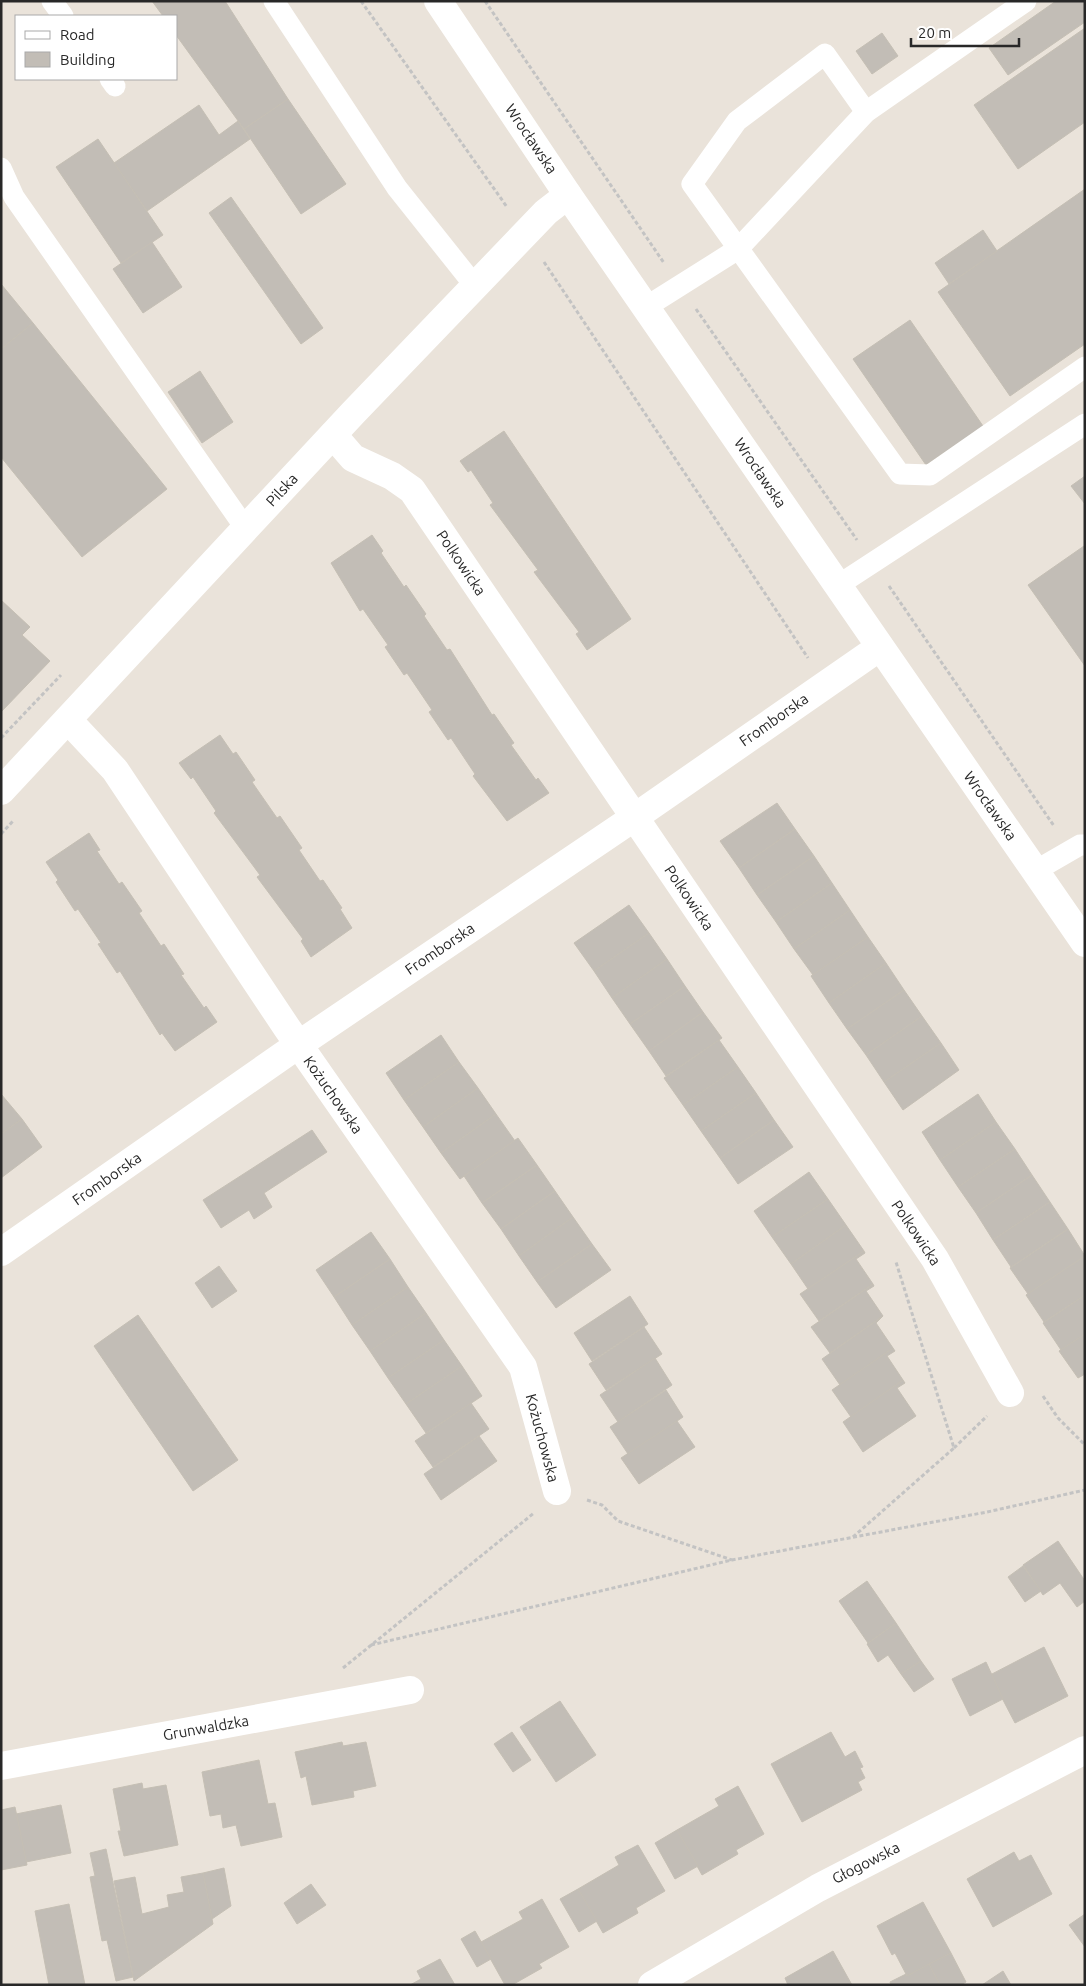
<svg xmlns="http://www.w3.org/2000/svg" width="1086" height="1986" font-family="Ubuntu,sans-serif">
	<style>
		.building { fill: #c2bdb6; stroke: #c5bfb4 }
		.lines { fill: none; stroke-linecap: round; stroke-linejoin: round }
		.path { stroke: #c3c3c3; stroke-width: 3; stroke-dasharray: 4 2.5; stroke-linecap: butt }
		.lane { stroke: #fff; stroke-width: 21 }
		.street { stroke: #fff; stroke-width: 28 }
		.secondary { stroke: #fff; stroke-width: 28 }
		.labels { text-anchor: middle; stroke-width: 4; stroke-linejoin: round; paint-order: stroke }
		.street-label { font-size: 15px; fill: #282828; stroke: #fff }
	</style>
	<rect width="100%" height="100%" fill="#eae3da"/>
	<!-- building -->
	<g class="building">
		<polygon points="152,1 225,1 288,99 244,129 176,35 176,16 163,16"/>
		<polygon points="1056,1 1085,1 1085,22 1008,75 989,48"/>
		<polygon points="1085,28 1085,122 1018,169 974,105"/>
		<polygon points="882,33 898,56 872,74 856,51"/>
		<polygon points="288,99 346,184 301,214 244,129"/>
		<polygon points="199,105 219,135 238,121 250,139 147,211 114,163"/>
		<polygon points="98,139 163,235 121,263 56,167"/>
		<polygon points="1085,189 1085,344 1010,396 938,292"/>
		<polygon points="231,197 323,328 301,344 209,213"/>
		<polygon points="983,230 997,251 949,284 935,263"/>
		<polygon points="152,242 182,287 143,313 113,269"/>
		<polygon points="1,284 33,323 1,349"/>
		<polygon points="910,320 983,426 926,465 853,359"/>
		<polygon points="33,323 167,489 82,557 1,457 1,349"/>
		<polygon points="200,371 233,422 202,443 168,392"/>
		<polygon points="504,431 631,619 587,650 576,634 579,632 534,572 538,570 490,505 493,503 471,470 468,472 460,461"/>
		<polygon points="1085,476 1085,504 1071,486"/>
		<polygon points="372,535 383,551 381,553 404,587 406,585 426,614 424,616 447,650 450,649 492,715 494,714 514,743 511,745 536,780 538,778 549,793 507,821 473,776 475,774 451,738 448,740 429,712 432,710 407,673 404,675 385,647 388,645 363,609 360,611 331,563"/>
		<polygon points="1084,546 1085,548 1085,666 1028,585"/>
		<polygon points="1,600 30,627 22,635 50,661 2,711"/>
		<polygon points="220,735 233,754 236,752 255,780 252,782 277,818 280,816 302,848 299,850 320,881 323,880 342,908 340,909 352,928 311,957 301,941 303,939 257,877 260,875 214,813 216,811 193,777 191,779 179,763"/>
		<polygon points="777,803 795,829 739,868 720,841"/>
		<polygon points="795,829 814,856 757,895 739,868"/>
		<polygon points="89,833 100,850 97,851 119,884 122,882 142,911 139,913 161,946 164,944 184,974 181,975 204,1008 206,1006 217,1022 175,1051 162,1033 160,1035 120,971 117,973 98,944 101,943 78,909 75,911 56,882 58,880 46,862"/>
		<polygon points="814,856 832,883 776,922 757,895"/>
		<polygon points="832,883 850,910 794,949 776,922"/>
		<polygon points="629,905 649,933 594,971 574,943"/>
		<polygon points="850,910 868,937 813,975 794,949"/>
		<polygon points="649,933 667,959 612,998 594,971"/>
		<polygon points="868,937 886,963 829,1003 811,976"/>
		<polygon points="667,959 685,986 630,1024 612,998"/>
		<polygon points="886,963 904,990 847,1029 829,1003"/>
		<polygon points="685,986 703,1012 649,1051 630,1024"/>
		<polygon points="904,990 922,1016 866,1055 847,1029"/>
		<polygon points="703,1012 722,1038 666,1076 649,1051"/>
		<polygon points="922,1016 941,1043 884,1082 866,1055"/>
		<polygon points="441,1035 459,1062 404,1100 386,1073"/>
		<polygon points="719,1040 738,1067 683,1105 664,1078"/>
		<polygon points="941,1043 959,1070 903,1110 884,1082"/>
		<polygon points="459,1062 478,1088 423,1127 404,1100"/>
		<polygon points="738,1067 756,1093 701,1131 683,1105"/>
		<polygon points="478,1088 496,1114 441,1153 423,1127"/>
		<polygon points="756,1093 774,1120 720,1158 701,1131"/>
		<polygon points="1,1094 22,1119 1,1134"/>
		<polygon points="978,1094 996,1122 940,1160 922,1132"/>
		<polygon points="496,1114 515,1141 460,1179 441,1153"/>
		<polygon points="22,1119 42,1147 1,1178 1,1134"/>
		<polygon points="774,1120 793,1147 738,1184 720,1158"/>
		<polygon points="996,1122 1015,1149 958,1187 940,1160"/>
		<polygon points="312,1130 327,1152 264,1193 272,1207 254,1219 249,1210 221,1228 203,1200"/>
		<polygon points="518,1138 537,1165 482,1203 464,1176"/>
		<polygon points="1015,1149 1032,1175 976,1213 958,1187"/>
		<polygon points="537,1165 555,1191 501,1229 482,1203"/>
		<polygon points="809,1172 828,1199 772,1237 754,1211"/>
		<polygon points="1032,1175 1050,1202 993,1240 976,1213"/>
		<polygon points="555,1191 573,1217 519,1256 501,1229"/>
		<polygon points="828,1199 846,1225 791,1264 772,1237"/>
		<polygon points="1050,1202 1068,1229 1011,1267 993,1240"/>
		<polygon points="573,1217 592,1244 537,1282 519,1256"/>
		<polygon points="846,1225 864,1251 808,1289 791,1264"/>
		<polygon points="1068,1229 1085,1256 1028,1294 1010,1268"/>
		<polygon points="371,1232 390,1259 334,1297 316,1270"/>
		<polygon points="592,1244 611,1270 556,1308 537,1282"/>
		<polygon points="864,1251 865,1253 856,1259 873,1284 819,1321 800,1294"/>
		<polygon points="1085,1256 1085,1295 1044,1322 1026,1295"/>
		<polygon points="390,1259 408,1287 352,1325 334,1297"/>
		<polygon points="219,1266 237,1291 212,1308 195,1283"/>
		<polygon points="873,1284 874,1286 866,1291 883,1316 830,1353 811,1327"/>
		<polygon points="408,1287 426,1313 370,1351 352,1325"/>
		<polygon points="1085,1295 1085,1334 1061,1350 1043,1323"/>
		<polygon points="630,1296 648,1324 592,1361 574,1333"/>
		<polygon points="426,1313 444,1340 388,1378 370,1351"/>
		<polygon points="138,1315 238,1460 193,1491 94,1346"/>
		<polygon points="883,1316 876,1323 893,1348 840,1385 822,1359"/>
		<polygon points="644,1327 662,1354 606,1390 589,1364"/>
		<polygon points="1085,1334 1085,1374 1078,1378 1059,1351"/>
		<polygon points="444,1340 462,1366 406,1404 388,1378"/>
		<polygon points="893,1348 895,1351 887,1356 903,1380 851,1417 832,1390"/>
		<polygon points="655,1358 672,1385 618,1422 600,1395"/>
		<polygon points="462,1366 482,1396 426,1433 406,1404"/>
		<polygon points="903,1380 905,1383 897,1388 916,1416 863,1452 843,1422"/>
		<polygon points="666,1390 683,1417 628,1454 610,1427"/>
		<polygon points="471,1403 489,1429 433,1467 415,1441"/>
		<polygon points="677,1421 695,1447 639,1484 621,1458"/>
		<polygon points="479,1436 497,1461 441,1500 424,1474"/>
		<polygon points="1058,1541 1085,1581 1085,1601 1077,1607 1060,1583 1043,1595 1023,1565"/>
		<polygon points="1023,1566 1041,1591 1025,1602 1008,1577"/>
		<polygon points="867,1581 896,1623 868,1643 839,1601"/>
		<polygon points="896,1623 921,1661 901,1674 888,1655 878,1662 867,1644"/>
		<polygon points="1044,1647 1068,1696 1015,1723 990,1675"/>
		<polygon points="921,1661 934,1679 914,1692 901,1674"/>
		<polygon points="986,1662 1003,1699 970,1716 952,1679"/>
		<polygon points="560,1701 596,1755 556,1782 520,1727"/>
		<polygon points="512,1732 531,1760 513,1772 494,1744"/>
		<polygon points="831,1732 845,1757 855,1751 863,1767 860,1768 865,1778 858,1782 862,1790 802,1822 771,1764"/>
		<polygon points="342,1742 343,1746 366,1742 376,1786 353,1791 354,1797 312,1805 306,1776 301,1778 295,1752"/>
		<polygon points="259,1760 268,1804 275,1803 282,1837 241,1846 236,1825 223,1828 221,1814 210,1816 202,1772"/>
		<polygon points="142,1783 143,1789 166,1785 178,1845 124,1856 118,1831 121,1831 113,1789"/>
		<polygon points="738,1786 764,1834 736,1850 738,1854 702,1875 677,1830 719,1806 715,1799"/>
		<polygon points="61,1805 71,1853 26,1862 16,1814"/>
		<polygon points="15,1807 27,1865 1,1870 1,1810"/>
		<polygon points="677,1830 698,1866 675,1879 655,1843"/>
		<polygon points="638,1845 665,1891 636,1908 638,1913 603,1933 578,1889 619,1865 615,1857"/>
		<polygon points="106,1849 133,1977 116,1981 107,1940 102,1941 90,1877 95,1876 90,1853"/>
		<polygon points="1014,1852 1019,1861 1031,1855 1052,1894 993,1927 967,1879"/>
		<polygon points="224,1868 231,1906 212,1919 203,1873"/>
		<polygon points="203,1873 213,1924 134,1981 114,1881 135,1877 142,1914 169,1907 167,1895 184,1892 181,1877"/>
		<polygon points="311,1884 326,1905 297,1924 284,1903"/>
		<polygon points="578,1889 597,1921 579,1932 560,1899"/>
		<polygon points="542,1899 569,1947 539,1964 542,1968 512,1985 505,1985 481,1942 523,1919 519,1912"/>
		<polygon points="923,1902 951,1953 907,1976 895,1953 892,1955 877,1926"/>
		<polygon points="69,1904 85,1985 49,1985 35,1911"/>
		<polygon points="1085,1914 1085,1947 1069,1925"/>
		<polygon points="475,1931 491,1959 477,1967 461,1939"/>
		<polygon points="833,1951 852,1985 788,1985 785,1978"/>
		<polygon points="951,1953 966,1982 961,1985 940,1985 929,1964"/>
		<polygon points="440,1959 455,1985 410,1985 421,1979 417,1971"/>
		<polygon points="929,1964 940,1985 891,1985 890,1982 906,1974 907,1976"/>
		<polygon points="1003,1971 1011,1985 982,1985"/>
	</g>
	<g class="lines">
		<!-- path -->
		<g class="path">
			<polyline points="361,1 507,207"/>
			<polyline points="485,1 664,263"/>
			<polyline points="544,262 808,658"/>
			<polyline points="696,309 857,540"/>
			<polyline points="889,586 1054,826"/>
			<polyline points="1,738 61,675"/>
			<polyline points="1,834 13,821"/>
			<polyline points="1043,1396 1058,1418 1085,1445"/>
			<polyline points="954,1448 987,1416"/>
			<polyline points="587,1500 602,1505 618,1521 732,1560"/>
			<polyline points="853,1537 954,1448 896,1262"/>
			<polyline points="371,1645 732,1560 987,1512 1085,1490"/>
			<polyline points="343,1668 534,1513"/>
		</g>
		<!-- lane -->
		<g class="lane">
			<polyline points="52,1 63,16"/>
			<polyline points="274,1 397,188 475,286"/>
			<polyline points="110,79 115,86"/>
			<polyline points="866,112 825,54 737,121 692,184 900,474 930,475 1085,367"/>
			<polyline points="1,168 14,197 246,529"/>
			<polyline points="646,307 738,249 866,112 1026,1"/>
			<polyline points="837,586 1085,424"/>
			<polyline points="1035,871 1080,845 1085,845"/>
		</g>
		<!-- street -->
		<g class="street">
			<polyline points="333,435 353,458 392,476 412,490 935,1259 1010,1393"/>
			<polyline points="68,720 115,770 287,1028 523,1367 557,1491"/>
			<polyline points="1,791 353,413 546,212 568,195"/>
			<polyline points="1,1252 298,1045 635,817 880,647"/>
			<polyline points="1,1766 410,1690"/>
			<polyline points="652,1985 818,1888 1085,1750"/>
		</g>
		<!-- secondary -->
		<polyline class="secondary" points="438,1 568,195 1085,943"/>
	</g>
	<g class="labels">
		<!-- street labels -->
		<g class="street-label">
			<text transform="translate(531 139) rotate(56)" y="5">Wrocławska</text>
			<text transform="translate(760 473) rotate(56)" y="5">Wrocławska</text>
			<text transform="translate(282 490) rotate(-47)" y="5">Pilska</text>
			<text transform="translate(461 563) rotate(56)" y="5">Polkowicka</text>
			<text transform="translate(774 720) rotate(-35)" y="5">Fromborska</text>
			<text transform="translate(990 806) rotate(55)" y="5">Wrocławska</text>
			<text transform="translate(689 898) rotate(56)" y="5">Polkowicka</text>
			<text transform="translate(440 949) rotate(-34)" y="5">Fromborska</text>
			<text transform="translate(333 1095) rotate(55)" y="5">Kożuchowska</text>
			<text transform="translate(107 1179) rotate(-35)" y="5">Fromborska</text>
			<text transform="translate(916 1233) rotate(56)" y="5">Polkowicka</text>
			<text transform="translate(542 1438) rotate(75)" y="5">Kożuchowska</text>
			<text transform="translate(206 1728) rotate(-10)" y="5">Grunwaldzka</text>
			<text transform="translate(866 1863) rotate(-27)" y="5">Głogowska</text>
		</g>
	</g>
	<!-- border -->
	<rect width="1086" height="1986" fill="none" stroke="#282828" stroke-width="5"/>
	<!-- legend -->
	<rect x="15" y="15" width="162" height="65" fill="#ffffff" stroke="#a9a9a9"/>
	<rect x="25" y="31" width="25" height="8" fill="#ffffff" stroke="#a9a9a9"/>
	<text x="60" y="40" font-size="15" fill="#282828">Road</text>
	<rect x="25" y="52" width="25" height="15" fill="#c2bdb6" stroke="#a9a9a9"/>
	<text x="60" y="65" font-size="15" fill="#282828">Building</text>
	<!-- scale -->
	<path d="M911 38v8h108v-8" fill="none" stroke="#282828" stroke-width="2.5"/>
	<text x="918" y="38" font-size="15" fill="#282828" stroke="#ffffff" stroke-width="4" paint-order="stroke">20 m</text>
</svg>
